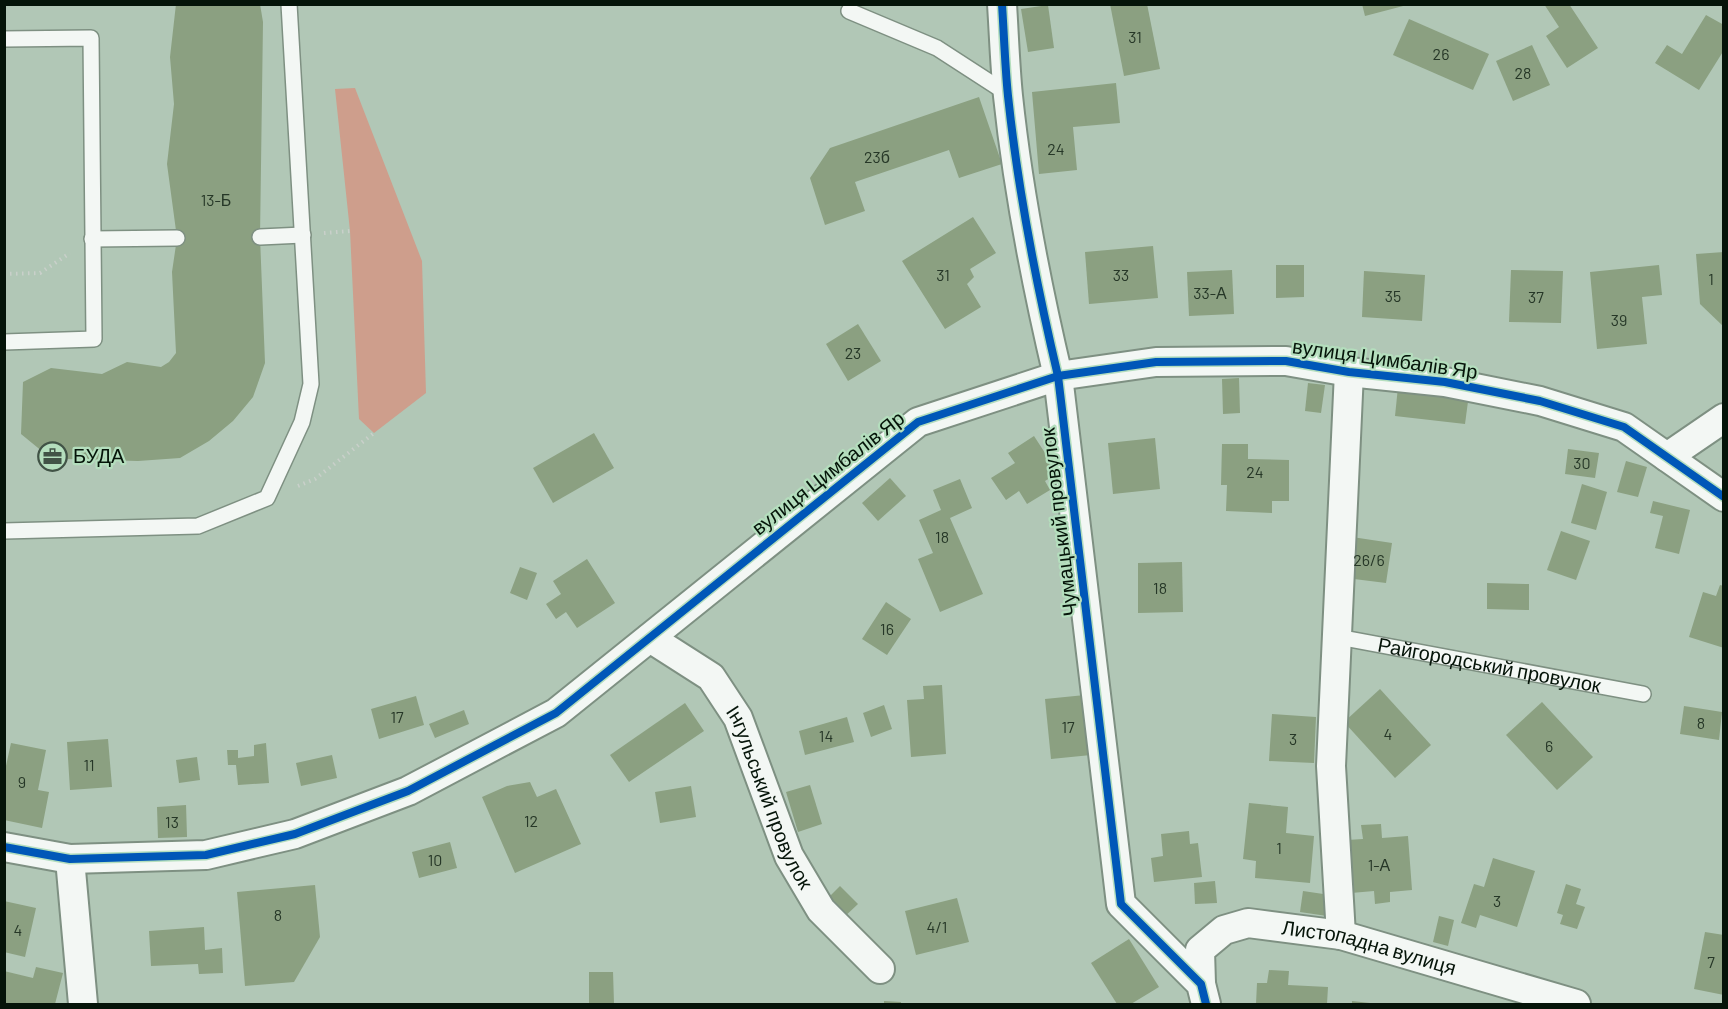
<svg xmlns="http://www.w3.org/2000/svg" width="1728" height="1009" font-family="Barlow,sans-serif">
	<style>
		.green { fill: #ce9e8c }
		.building { fill: #8ba081 }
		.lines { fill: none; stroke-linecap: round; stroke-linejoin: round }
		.lane-casing { stroke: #7e9082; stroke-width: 18 }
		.street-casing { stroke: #7e9082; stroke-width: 32 }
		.path { stroke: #c9d0ca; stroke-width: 4; stroke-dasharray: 1.5 4.5; stroke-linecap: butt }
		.lane { stroke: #f3f7f4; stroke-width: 15 }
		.street { stroke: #f3f7f4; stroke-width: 28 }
		.cycleway-casing { stroke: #b4debd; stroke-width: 11 }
		.cycleway { stroke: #0057b8; stroke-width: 8 }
		.labels { text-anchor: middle; stroke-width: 4.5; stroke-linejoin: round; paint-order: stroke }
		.number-label { font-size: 16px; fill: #263727 }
		.street-label { font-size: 20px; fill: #051409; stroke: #b4debd }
		.poi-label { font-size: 20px; fill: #051409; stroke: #b4debd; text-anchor: start }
	</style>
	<rect width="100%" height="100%" fill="#b1c7b6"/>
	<!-- green -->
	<polygon class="green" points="355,88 422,261 426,393 374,433 359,419 350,231 335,89"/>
	<!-- building -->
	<g class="building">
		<polygon points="176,4 260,4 263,22 260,237 265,363 253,397 233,421 209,441 180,458 138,461 66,459 43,452 21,434 23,382 51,368 102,374 127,362 161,367 169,362 176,353 172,272 177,238 167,164 174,104 170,57"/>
		<polygon points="1110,4 1147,4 1160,69 1124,76"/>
		<polygon points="1362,4 1407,4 1407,5 1365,16"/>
		<polygon points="1544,4 1569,4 1598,48 1567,68 1546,36 1559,27"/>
		<polygon points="1048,5 1054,48 1028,52 1021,9"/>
		<polygon points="1706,15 1724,25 1724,50 1699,90 1655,63 1667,45 1682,54"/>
		<polygon points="1409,19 1489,54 1473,90 1393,55"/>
		<polygon points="1532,45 1550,85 1513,101 1496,61"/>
		<polygon points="1116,83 1120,123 1073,127 1077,170 1039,174 1032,92"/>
		<polygon points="979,97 1002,164 959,178 949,150 855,182 865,211 825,225 810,178 830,148"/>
		<polygon points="973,217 996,253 970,269 974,277 967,284 981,307 945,329 902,261"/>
		<polygon points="1153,246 1158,298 1089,304 1085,252"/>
		<polygon points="1724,252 1724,327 1700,304 1696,254"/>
		<polygon points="1276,265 1304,265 1304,297 1276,298"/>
		<polygon points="1659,265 1662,295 1642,297 1647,344 1597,349 1590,272"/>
		<polygon points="1232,270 1234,314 1189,316 1187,272"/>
		<polygon points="1511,270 1563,271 1561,323 1509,322"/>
		<polygon points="1364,271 1425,275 1422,321 1362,317"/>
		<polygon points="858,324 881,361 848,381 826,344"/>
		<polygon points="1239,378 1240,413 1223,414 1222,379"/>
		<polygon points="1308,383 1325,385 1321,413 1305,411"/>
		<polygon points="1398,387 1469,394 1465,424 1395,416"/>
		<polygon points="594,433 614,468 553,503 533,468"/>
		<polygon points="1034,436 1058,473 1045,481 1050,490 1027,504 1019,491 1006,500 991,478 1015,463 1008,453"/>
		<polygon points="1155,438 1160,489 1113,494 1108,443"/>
		<polygon points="1222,444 1248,444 1248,459 1289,460 1289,501 1272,501 1272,513 1226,511 1227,485 1221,485"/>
		<polygon points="1568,449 1599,453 1595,478 1565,474"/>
		<polygon points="1626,461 1647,467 1638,497 1617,492"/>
		<polygon points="890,478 906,496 878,521 862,503"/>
		<polygon points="960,479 972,508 950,518 983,594 940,612 918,559 933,553 919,520 941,510 933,490"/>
		<polygon points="1582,484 1607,492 1596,530 1571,523"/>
		<polygon points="1653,501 1690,510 1679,554 1655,548 1663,516 1650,513"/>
		<polygon points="1561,531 1590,541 1576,580 1547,570"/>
		<polygon points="1352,537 1392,543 1386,583 1346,578"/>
		<polygon points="587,559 615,603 577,628 566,612 556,619 546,604 561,594 553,581"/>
		<polygon points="1182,562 1183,612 1138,613 1138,563"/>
		<polygon points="520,567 537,573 527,600 510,593"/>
		<polygon points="1487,583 1529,584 1529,610 1487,609"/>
		<polygon points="1720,585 1724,586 1724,648 1689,637 1703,592 1716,596"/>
		<polygon points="886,602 911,619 887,655 862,639"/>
		<polygon points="942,685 946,754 911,757 907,700 924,699 923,686"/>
		<polygon points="1380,689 1431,745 1395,778 1344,722"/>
		<polygon points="1085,695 1091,755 1051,759 1045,699"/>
		<polygon points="416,696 424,725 379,739 371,709"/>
		<polygon points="1542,702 1593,757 1557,790 1506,735"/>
		<polygon points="685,703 704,731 629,782 610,755"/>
		<polygon points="884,705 892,729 871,737 863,713"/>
		<polygon points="1684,706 1722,712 1719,740 1680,734"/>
		<polygon points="464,710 469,724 435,738 429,724"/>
		<polygon points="1272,714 1316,717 1314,763 1269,761"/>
		<polygon points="847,717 854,742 805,755 799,731"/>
		<polygon points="108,739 112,787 70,790 67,742"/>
		<polygon points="11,743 46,750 38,790 49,792 42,828 4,820 4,775"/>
		<polygon points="266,743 269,783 238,785 236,765 228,765 227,750 238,750 238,758 254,756 254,745"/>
		<polygon points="332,755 337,778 301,786 296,763"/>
		<polygon points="197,757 200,780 179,783 176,760"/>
		<polygon points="530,782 537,797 556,789 581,844 515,873 482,797 507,786"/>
		<polygon points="810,785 822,824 798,832 786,792"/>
		<polygon points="691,786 696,817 660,823 655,792"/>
		<polygon points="1249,803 1288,807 1286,833 1314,836 1310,883 1255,878 1256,861 1243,859"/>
		<polygon points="186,805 187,837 158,838 157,807"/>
		<polygon points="1381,824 1382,838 1408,836 1412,890 1390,892 1390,902 1375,904 1374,891 1351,893 1347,840 1363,839 1361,825"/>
		<polygon points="1189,831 1190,844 1198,843 1202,877 1154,882 1151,858 1163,856 1161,834"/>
		<polygon points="450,842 457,868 419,878 412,852"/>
		<polygon points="1493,858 1535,871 1517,927 1480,915 1476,928 1461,923 1474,884 1484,887"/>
		<polygon points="1215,881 1217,903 1195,904 1194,883"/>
		<polygon points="1566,884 1581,889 1576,904 1585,907 1577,929 1560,924 1563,915 1557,913"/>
		<polygon points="315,885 320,937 294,982 245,986 237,892"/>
		<polygon points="840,886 858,904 841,920 824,902"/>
		<polygon points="1303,891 1330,895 1327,916 1300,912"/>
		<polygon points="957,898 969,942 916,955 905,911"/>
		<polygon points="4,901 36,908 25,957 4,952"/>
		<polygon points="1439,916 1454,920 1448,946 1433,942"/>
		<polygon points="204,927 205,950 222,948 223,973 199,974 198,964 151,966 149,931"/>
		<polygon points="1705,932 1724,935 1724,995 1694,989"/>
		<polygon points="1129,939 1159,987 1131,1004 1117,1004 1091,963"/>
		<polygon points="36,967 63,973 55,1004 4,1004 4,971 33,978"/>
		<polygon points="1269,970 1289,971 1288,985 1328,987 1327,1004 1256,1004 1257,983 1267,983"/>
		<polygon points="589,972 613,972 614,1004 589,1004"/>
		<polygon points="884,1001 901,1002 901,1004 884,1004"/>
		<polygon points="1352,1001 1370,1003 1369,1004 1352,1004"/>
	</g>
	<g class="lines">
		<defs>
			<g id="lane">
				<polyline points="849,11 937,48 1008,94"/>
				<polyline points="4,39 91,38 94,339 4,342"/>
				<polyline points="260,237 303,235"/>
				<polyline points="92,239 177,238"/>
				<polyline points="4,531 198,526 267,498 302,422 311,384 289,4"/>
				<path id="s1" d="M1338 637 1643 694"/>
			</g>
			<g id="street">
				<path d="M1002 4C1004 35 1005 66 1008 96 1018 191 1036 283 1058 376L1121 904 1201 984 1206 1004"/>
				<polyline points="1667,457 1724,418"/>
				<path id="s2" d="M650 638 711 677 738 718 789 856 821 910 880 969"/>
				<polyline points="4,847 70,859 206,855 295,834 408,791 556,713 918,422 1058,376 1156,362 1286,361 1349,372 1445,382 1540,401 1624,427 1724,497"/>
				<polyline points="70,859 83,1004"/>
				<polyline points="1341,935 1331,766 1349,372"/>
				<path id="s3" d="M1201 984 1200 950 1224 930 1248 923 1341 935 1576 1004"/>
			</g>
		</defs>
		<!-- lane casing -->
		<use href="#lane" class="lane-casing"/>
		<!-- street casing -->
		<use href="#street" class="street-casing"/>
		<!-- path -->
		<g class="path">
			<polyline points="324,233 350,231"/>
			<polyline points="4,258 4,307"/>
			<polyline points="4,274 40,273 70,253"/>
			<polyline points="298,486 315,479 374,433"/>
		</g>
		<!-- lane -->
		<use href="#lane" class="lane"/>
		<!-- street -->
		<use href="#street" class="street"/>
		<defs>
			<g id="cycleway">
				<path d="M1002 4C1004 35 1005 66 1008 96 1018 191 1036 283 1058 376L1121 904 1201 984 1206 1004"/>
				<polyline points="4,847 70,859 206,855 295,834 408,791 556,713 918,422 1058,376 1156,362 1286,361 1349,372 1445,382 1540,401 1624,427 1724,497"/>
			</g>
		</defs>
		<!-- cycleway casing -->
		<use href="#cycleway" class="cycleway-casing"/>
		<!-- cycleway -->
		<use href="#cycleway" class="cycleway"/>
	</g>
	<!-- icons -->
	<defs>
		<symbol id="office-ring" viewBox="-11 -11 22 22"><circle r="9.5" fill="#b4debd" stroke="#415346" stroke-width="1.5"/><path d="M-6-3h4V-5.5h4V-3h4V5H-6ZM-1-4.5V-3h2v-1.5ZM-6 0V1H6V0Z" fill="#415346"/></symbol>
	</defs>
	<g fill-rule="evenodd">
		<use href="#office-ring" x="36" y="440" width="33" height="33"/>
	</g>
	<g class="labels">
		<!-- number labels -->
		<g class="number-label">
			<text x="1135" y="43">31</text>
			<text x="1441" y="60">26</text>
			<text x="1523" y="79">28</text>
			<text x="1056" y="155">24</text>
			<text x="877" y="163">23б</text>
			<text x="216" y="206">13-Б</text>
			<text x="943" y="281">31</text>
			<text x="1121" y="281">33</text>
			<text x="1711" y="285">1</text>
			<text x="1210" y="299">33-А</text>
			<text x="1393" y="302">35</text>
			<text x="1536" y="303">37</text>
			<text x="1619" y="326">39</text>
			<text x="853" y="359">23</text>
			<text x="1582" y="469">30</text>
			<text x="1255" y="478">24</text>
			<text x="942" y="543">18</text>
			<text x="1369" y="566">26/6</text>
			<text x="1160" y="594">18</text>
			<text x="887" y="635">16</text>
			<text x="397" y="723">17</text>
			<text x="1701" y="729">8</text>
			<text x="1068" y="733">17</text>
			<text x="1388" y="740">4</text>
			<text x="826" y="742">14</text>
			<text x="1293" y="745">3</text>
			<text x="1549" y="752">6</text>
			<text x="89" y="771">11</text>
			<text x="22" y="788">9</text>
			<text x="531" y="827">12</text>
			<text x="172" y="828">13</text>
			<text x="1279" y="854">1</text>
			<text x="435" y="866">10</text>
			<text x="1379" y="871">1-А</text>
			<text x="1497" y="907">3</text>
			<text x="278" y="921">8</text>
			<text x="937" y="933">4/1</text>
			<text x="18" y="936">4</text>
			<text x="1711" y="968">7</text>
		</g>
		<!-- street labels -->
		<g class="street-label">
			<text transform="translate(1385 359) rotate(8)" y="7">вулиця Цимбалів Яр</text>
			<text transform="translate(828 473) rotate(-38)" y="7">вулиця Цимбалів Яр</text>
			<text transform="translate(1059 522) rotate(-97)" y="7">Чумацький провулок</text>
			<text dy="7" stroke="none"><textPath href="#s1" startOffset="154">Райгородський провулок</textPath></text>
			<text dy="7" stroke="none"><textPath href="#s2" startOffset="207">Інгульський провулок</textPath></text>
			<text dy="7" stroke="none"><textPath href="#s3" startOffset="214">Листопадна вулиця</textPath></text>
		</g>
		<!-- poi labels -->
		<g class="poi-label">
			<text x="73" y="463">БУДА</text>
		</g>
	</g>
	<!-- border -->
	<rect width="1728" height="1009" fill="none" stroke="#051409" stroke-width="12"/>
</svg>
